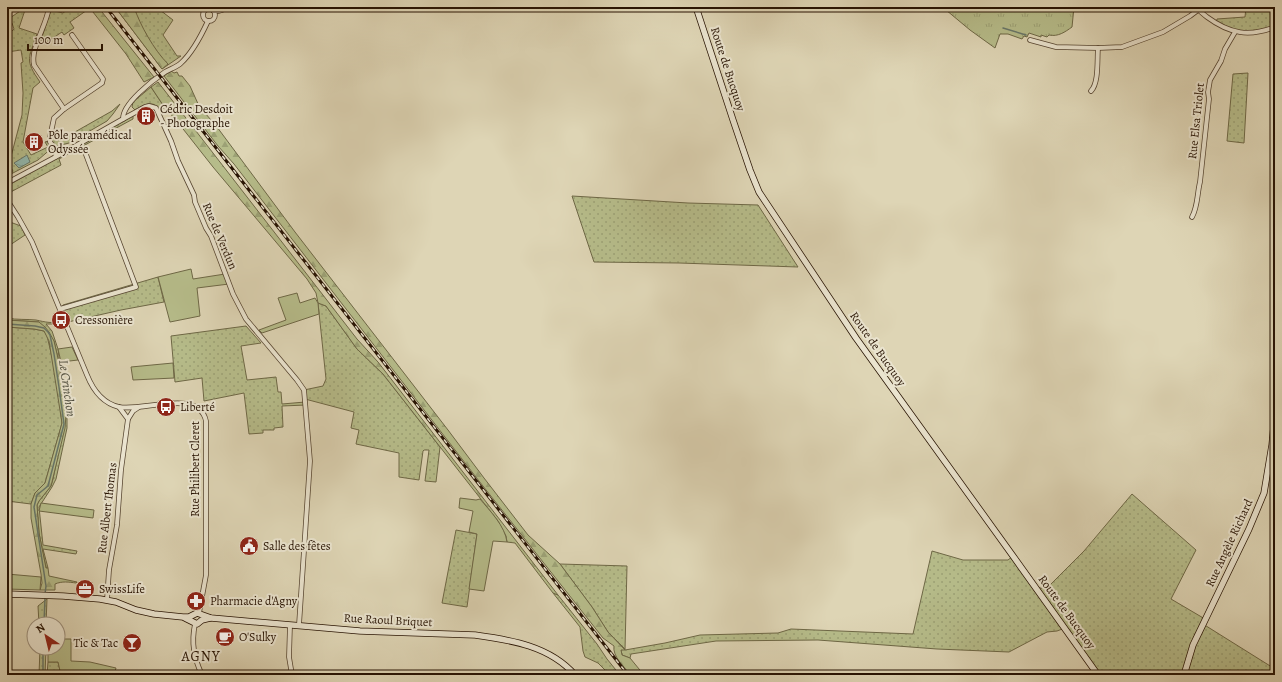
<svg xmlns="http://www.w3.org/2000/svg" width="1282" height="682" font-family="Alegreya,serif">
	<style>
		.grass { fill: url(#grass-dots); stroke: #6e6846 }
		.forest { fill: url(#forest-firs); stroke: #6e6846 }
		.park { fill: url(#park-tufts); stroke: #6e6846 }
		.garden { fill: #b6bc8a; stroke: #6e6846 }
		.water { fill: url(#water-ripples); stroke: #68776a }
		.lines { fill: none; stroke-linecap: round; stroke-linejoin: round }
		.stream { stroke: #68776a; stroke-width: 1.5 }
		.street-casing { stroke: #554430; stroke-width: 5.5 }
		.secondary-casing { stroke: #271303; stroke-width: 7 }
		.street { stroke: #eae4cf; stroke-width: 4 }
		.secondary { stroke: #eae4cf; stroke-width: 5.5 }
		.rail-casing { stroke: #271303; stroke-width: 3 }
		.rail { stroke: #eae4cf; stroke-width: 1.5; stroke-dasharray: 4.5; stroke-linecap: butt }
		.labels { text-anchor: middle; stroke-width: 4; stroke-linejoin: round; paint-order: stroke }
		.street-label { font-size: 12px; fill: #271303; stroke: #eae4cf }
		.poi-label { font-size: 12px; fill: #271303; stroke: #eae4cf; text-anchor: start }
		.water-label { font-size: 13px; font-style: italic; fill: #4d4d3f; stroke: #eae4cf }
		.quarter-label { font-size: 14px; letter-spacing: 1px; fill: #271303; stroke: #eae4cf }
	</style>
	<defs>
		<pattern id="grass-dots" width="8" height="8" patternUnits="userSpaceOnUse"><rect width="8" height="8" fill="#b6bc8a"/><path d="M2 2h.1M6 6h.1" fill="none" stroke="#9ca175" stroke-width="1.8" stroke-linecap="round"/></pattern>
		<pattern id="forest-firs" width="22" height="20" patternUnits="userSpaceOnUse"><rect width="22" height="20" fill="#b6bc8a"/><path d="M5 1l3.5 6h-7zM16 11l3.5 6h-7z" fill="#9ca175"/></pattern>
		<pattern id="park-tufts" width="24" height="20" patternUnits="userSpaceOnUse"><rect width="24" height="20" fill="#b6bc8a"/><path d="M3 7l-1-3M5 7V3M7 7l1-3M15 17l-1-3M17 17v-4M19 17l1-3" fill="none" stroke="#9ca175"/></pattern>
		<pattern id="water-ripples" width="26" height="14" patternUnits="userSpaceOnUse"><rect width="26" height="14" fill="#93b9ae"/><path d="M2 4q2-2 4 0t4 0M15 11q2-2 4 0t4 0" fill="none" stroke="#7f9e94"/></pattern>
	</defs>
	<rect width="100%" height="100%" fill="#ded5b5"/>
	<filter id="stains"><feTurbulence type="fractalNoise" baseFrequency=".005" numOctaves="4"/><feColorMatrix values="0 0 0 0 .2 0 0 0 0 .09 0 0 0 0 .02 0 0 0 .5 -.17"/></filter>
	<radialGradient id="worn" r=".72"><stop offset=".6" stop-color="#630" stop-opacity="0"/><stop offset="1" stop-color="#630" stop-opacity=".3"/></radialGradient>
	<!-- grass -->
	<g class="grass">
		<path d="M26 7 19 28 37 34C29 59 24 59 40 82L33 88 23 142 31 155 48 147 45 142 48 141 53 132 59 141 112 111 120 104 113 114 107 121 69 143 53 147 38 160 11 174 13 171 9 164 22 115 23 93 21 63 23 62 21 50 7 52V33H10L14 29 12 23 7 20Z"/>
		<polygon points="71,7 89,7 90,8 70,22 74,28 64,35 62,32 47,42 41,40 51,10 63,13"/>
		<polygon points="115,7 156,7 173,20 163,35 177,56 181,56 162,69"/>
		<polygon points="1246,7 1275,7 1275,27 1241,33 1216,23 1217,19 1245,17"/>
		<polygon points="1248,73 1244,143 1227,141 1233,74"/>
		<path d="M151 87 165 108 159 110C154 99 143 105 135 110L132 107 133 102Z"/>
		<polygon points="133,116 133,119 59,159 61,165 7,194 7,186"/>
		<polygon points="572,196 688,203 758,205 798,267 679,263 594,262"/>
		<polygon points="7,221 21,226 25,235 7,247"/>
		<polygon points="158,277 164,302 121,310 68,322 62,309 63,305"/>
		<polygon points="318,303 326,306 357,349 383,374 440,447 436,482 425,481 429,450 424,450 423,451 419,480 399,477 399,453 356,444 359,430 351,428 354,412 305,399 304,390 323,386 326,379"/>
		<path d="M7 318C17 320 27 319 36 320 45 322 53 324 62 321L63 324H46L52 331 58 349 67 415V428L56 479 52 487 39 507 43 545 77 551 76 554 43 549 48 568H46L39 533 37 505 39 501 51 486 53 479 57 460 64 403 60 367 54 341 39 322 7 320Z"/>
		<polygon points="246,326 261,343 241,346 247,380 276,377 278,392 281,392 282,404 305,402 306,405 282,406 283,427 274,428 274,430 263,430 263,433 249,434 244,393 204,401 202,378 175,382 171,336"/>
		<polygon points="7,327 34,329 44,331 47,336 54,365 60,407 62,423 59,434 45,483 35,493 31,504 7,501"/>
		<polygon points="1132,494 1196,550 1171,599 1205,619 1203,624 1275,669 1275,675 1098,675 1065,628 1057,631 1047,632 1009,652 937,649 818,640 716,641 631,654 630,658 622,655 621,650 625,649 608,632 592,607 560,564 627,566 625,650 665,643 700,635 778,633 791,629 913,634 932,551 963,560 1008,560 1013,556 1035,587 1046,589 1084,551"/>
		<polygon points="456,530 477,534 467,607 442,603"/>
		<polygon points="553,593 558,595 597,644 607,659 620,675 610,675 598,663 585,657 583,651 580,627"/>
		<polygon points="47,599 46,624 39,624 38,606"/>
		<polygon points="40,648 46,648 45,675 39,675"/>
		<polygon points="48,662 58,662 61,675 47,675"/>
	</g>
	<!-- forest -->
	<g class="forest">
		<polygon points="89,7 98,7 154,77 144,82 126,54"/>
		<path d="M115 7H134C140 25 154 50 168 64L162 69Z"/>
		<path d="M171 71 174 73 177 72 179 76H182L190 86 199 106 217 127 295 232 448 430 484 478 528 535 560 564 592 607 608 632 625 650H621L622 655 630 658 644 675H631C625 668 612 656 614 646L603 638 479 481 234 164 218 146 164 76Z"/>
		<polygon points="158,82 357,339 378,362 558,595 553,593 515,543 507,542 506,536 498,521 383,374 357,349 326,306 318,303 316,293 307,279 213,167 176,120 165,108 151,87"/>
		<path d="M7 320 39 322 45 327 49 332 54 341 60 367 66 415 65 428 51 486 39 501 37 505 39 533 46 568H48L49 576 77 582 76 583C69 582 62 581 55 584V590H40L42 583 41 574 31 518V504L35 493 45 483 62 423 49 341 44 331 34 329 7 327Z"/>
	</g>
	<!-- park -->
	<path class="park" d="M947 7H1074L1072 27C1065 32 1058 37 1049 35L1047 37 1041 35V37L1029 33 1027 37 1024 36 1022 39 1008 34H1000L995 48 970 30 946 10Z"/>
	<!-- garden -->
	<g class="garden">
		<polygon points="191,269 193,279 225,274 229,284 197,288 200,316 170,322 158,277"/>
		<polygon points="297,293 300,303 315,298 318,303 319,314 262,333 259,330 286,320 278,298"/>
		<polygon points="72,347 78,360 61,362 58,349"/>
		<polygon points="173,363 174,378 133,380 131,367"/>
		<path d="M460 498 476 500 480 499C490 511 505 526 507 542L493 541 484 591 469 589 477 534 469 532 473 511 459 508Z"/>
		<polygon points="41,503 94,510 93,518 39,511"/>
		<polygon points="7,574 41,577 40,590 7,589"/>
		<polygon points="58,639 71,639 71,661 90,662 116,668 114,675 61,675 58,662 48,662 48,648 58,648"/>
	</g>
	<!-- water -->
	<polygon class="water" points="27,155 30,162 19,168 14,163"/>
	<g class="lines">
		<!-- stream -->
		<g class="stream">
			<polyline points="1003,28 1026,35"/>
			<polyline points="7,324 35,326 44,328 48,332 50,335 54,354 59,387 64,424 48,486 37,495 34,507 46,586 45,594"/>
			<polyline points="44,624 45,598"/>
			<polyline points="43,675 43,648"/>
		</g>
		<defs>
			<g id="street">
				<path d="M49 7C47 25 30 48 34 65L64 109 54 118 50 137V142L58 153 55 157"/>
				<path d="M1195 7C1199 10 1203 14 1207 17 1230 34 1249 37 1275 27"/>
				<circle cx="209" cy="15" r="6"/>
				<polyline points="214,11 219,11 231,7"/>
				<polyline points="7,25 9,27"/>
				<polyline points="1030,40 1056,47 1098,48 1122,47 1163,32 1190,16 1202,7"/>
				<path d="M1091 91C1099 83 1097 60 1098 48"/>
				<polyline points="64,109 102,83 103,79 72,35"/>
				<polyline points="123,119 145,107 149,106 156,108 171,141 178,161 194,195 195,202 206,228 211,236 233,294 246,319 297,380 304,390 310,461 299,625"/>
				<polyline points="56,154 62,150 70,148"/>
				<path d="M7 183 63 153 123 119C122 104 153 80 165 72 170 69 177 67 181 63 192 53 202 34 208 21"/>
				<path d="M7 200 18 217 32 242 87 375C93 390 102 403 119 407 143 412 199 388 206 421V575L199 613"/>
				<path d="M1192 217C1198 206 1197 194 1200 182L1209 99 1208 92 1210 80 1221 61 1225 49 1235 32"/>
				<polyline points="60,309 136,287 85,152 80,144"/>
				<polyline points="119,407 128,419"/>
				<polyline points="107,600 109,570 117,525 121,470 128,419 133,411 139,407"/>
				<path d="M195 624C191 643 194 658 202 675"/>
				<polyline points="290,625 289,657 292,675"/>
			</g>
			<g id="secondary">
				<polyline points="696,7 733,120 750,170 759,192 856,338 1013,556 1098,675"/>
				<path d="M7 594 63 596 100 599 116 602 136 610 154 614 183 617H189L197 613 211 618 360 631 475 635C511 640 550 646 575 675"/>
				<polyline points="185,618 197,624 202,620 210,618"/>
				<polyline points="1184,675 1193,645 1249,529 1264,493 1272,445 1275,414"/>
			</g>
		</defs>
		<!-- street casing -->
		<use href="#street" class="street-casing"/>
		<!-- secondary casing -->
		<use href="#secondary" class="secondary-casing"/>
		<!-- street -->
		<use href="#street" class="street"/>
		<!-- secondary -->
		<use href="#secondary" class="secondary"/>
		<defs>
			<polyline id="rail" points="106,7 628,675"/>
		</defs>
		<!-- rail casing -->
		<use href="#rail" class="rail-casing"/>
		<!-- rail -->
		<use href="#rail" class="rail"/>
	</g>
	<!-- icons -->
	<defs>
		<symbol id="building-disc" viewBox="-11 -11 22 22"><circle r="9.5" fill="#8f2418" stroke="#eae4cf"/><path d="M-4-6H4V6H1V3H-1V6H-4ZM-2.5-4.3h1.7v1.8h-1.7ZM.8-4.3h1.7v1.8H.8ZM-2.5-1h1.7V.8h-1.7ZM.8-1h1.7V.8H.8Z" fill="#fff"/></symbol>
		<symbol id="bus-disc" viewBox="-11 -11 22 22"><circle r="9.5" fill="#8f2418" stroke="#eae4cf"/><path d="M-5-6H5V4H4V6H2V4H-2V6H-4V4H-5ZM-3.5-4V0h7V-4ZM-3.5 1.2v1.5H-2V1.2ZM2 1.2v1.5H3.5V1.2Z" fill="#fff"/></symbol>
		<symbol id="civic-disc" viewBox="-11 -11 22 22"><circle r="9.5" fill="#8f2418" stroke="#eae4cf"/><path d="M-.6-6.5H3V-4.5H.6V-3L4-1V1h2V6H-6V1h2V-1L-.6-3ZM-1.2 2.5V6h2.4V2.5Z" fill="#fff"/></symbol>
		<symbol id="office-disc" viewBox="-11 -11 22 22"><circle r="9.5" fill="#8f2418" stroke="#eae4cf"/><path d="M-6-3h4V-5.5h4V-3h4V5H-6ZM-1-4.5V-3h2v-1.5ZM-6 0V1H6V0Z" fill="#fff"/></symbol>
		<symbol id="pharmacy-disc" viewBox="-11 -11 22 22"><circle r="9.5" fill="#8f2418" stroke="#eae4cf"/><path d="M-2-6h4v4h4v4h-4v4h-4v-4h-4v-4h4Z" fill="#fff"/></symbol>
		<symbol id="cafe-disc" viewBox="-11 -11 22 22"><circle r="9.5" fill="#8f2418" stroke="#eae4cf"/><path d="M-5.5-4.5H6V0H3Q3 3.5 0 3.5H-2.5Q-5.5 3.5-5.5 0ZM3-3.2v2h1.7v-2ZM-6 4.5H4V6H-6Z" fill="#fff"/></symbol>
		<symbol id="bar-disc" viewBox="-11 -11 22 22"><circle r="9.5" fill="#8f2418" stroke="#eae4cf"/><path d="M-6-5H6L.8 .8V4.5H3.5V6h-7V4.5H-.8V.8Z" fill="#fff"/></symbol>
	</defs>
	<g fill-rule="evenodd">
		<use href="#building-disc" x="135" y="105" width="22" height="22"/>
		<use href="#building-disc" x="23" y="131" width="22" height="22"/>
		<use href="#bus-disc" x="50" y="309" width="22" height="22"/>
		<use href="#bus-disc" x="155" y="396" width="22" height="22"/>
		<use href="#civic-disc" x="238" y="535" width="22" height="22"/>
		<use href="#office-disc" x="74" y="578" width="22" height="22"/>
		<use href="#pharmacy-disc" x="185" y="590" width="22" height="22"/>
		<use href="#cafe-disc" x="214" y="626" width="22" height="22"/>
		<use href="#bar-disc" x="121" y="632" width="22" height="22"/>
	</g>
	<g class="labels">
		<!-- street labels -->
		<g class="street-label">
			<text transform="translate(728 69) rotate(72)" y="4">Route de Bucquoy</text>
			<text transform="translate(1196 121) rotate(-84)" y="4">Rue Elsa Triolet</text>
			<text transform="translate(220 236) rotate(67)" y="4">Rue de Verdun</text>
			<text transform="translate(878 349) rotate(55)" y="4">Route de Bucquoy</text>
			<text transform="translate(195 469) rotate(-90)" y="4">Rue Philibert Cleret</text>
			<text transform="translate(107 508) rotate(-83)" y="4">Rue Albert Thomas</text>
			<text transform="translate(1229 543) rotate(-65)" y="4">Rue Angèle Richard</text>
			<text transform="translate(1067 612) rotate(54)" y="4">Route de Bucquoy</text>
			<text transform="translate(388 620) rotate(3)" y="4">Rue Raoul Briquet</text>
		</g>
		<!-- poi labels -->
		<g class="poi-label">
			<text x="160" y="113">Cédric Desdoit<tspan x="160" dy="14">- Photographe</tspan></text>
			<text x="48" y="139">Pôle paramédical<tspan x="48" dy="14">Odyssée</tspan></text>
			<text x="75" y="324">Cressonière</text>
			<text x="180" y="411">Liberté</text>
			<text x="263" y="550">Salle des fêtes</text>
			<text x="99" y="593">SwissLife</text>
			<text x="210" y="605">Pharmacie d'Agny</text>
			<text x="239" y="641">O'Sulky</text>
			<text x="118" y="647" text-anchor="end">Tic &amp; Tac</text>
		</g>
		<!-- water labels -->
		<g class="water-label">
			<text transform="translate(68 388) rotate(82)" y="5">Le Crinchon</text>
		</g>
		<!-- quarter labels -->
		<g class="quarter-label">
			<text x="201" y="661">AGNY</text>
		</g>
	</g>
	<!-- margin -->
	<rect width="1282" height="682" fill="none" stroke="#ded5b5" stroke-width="24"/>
	<rect x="8" y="8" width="1266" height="666" fill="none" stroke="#271303" stroke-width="2"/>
	<rect x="12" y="12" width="1258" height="658" fill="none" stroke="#271303"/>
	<!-- north arrow -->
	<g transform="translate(46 636) rotate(325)"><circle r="19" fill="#eae4cf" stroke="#9c907d"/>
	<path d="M0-3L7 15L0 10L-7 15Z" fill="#8f2418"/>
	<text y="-6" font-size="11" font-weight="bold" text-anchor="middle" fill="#271303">N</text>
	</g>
	<!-- scale -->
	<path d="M28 44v6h74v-6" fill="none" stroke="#271303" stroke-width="2"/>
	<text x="34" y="44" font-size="12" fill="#271303" stroke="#eae4cf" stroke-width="3" paint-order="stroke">100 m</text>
	<rect width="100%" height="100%" filter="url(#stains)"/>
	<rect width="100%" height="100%" fill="url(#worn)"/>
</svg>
